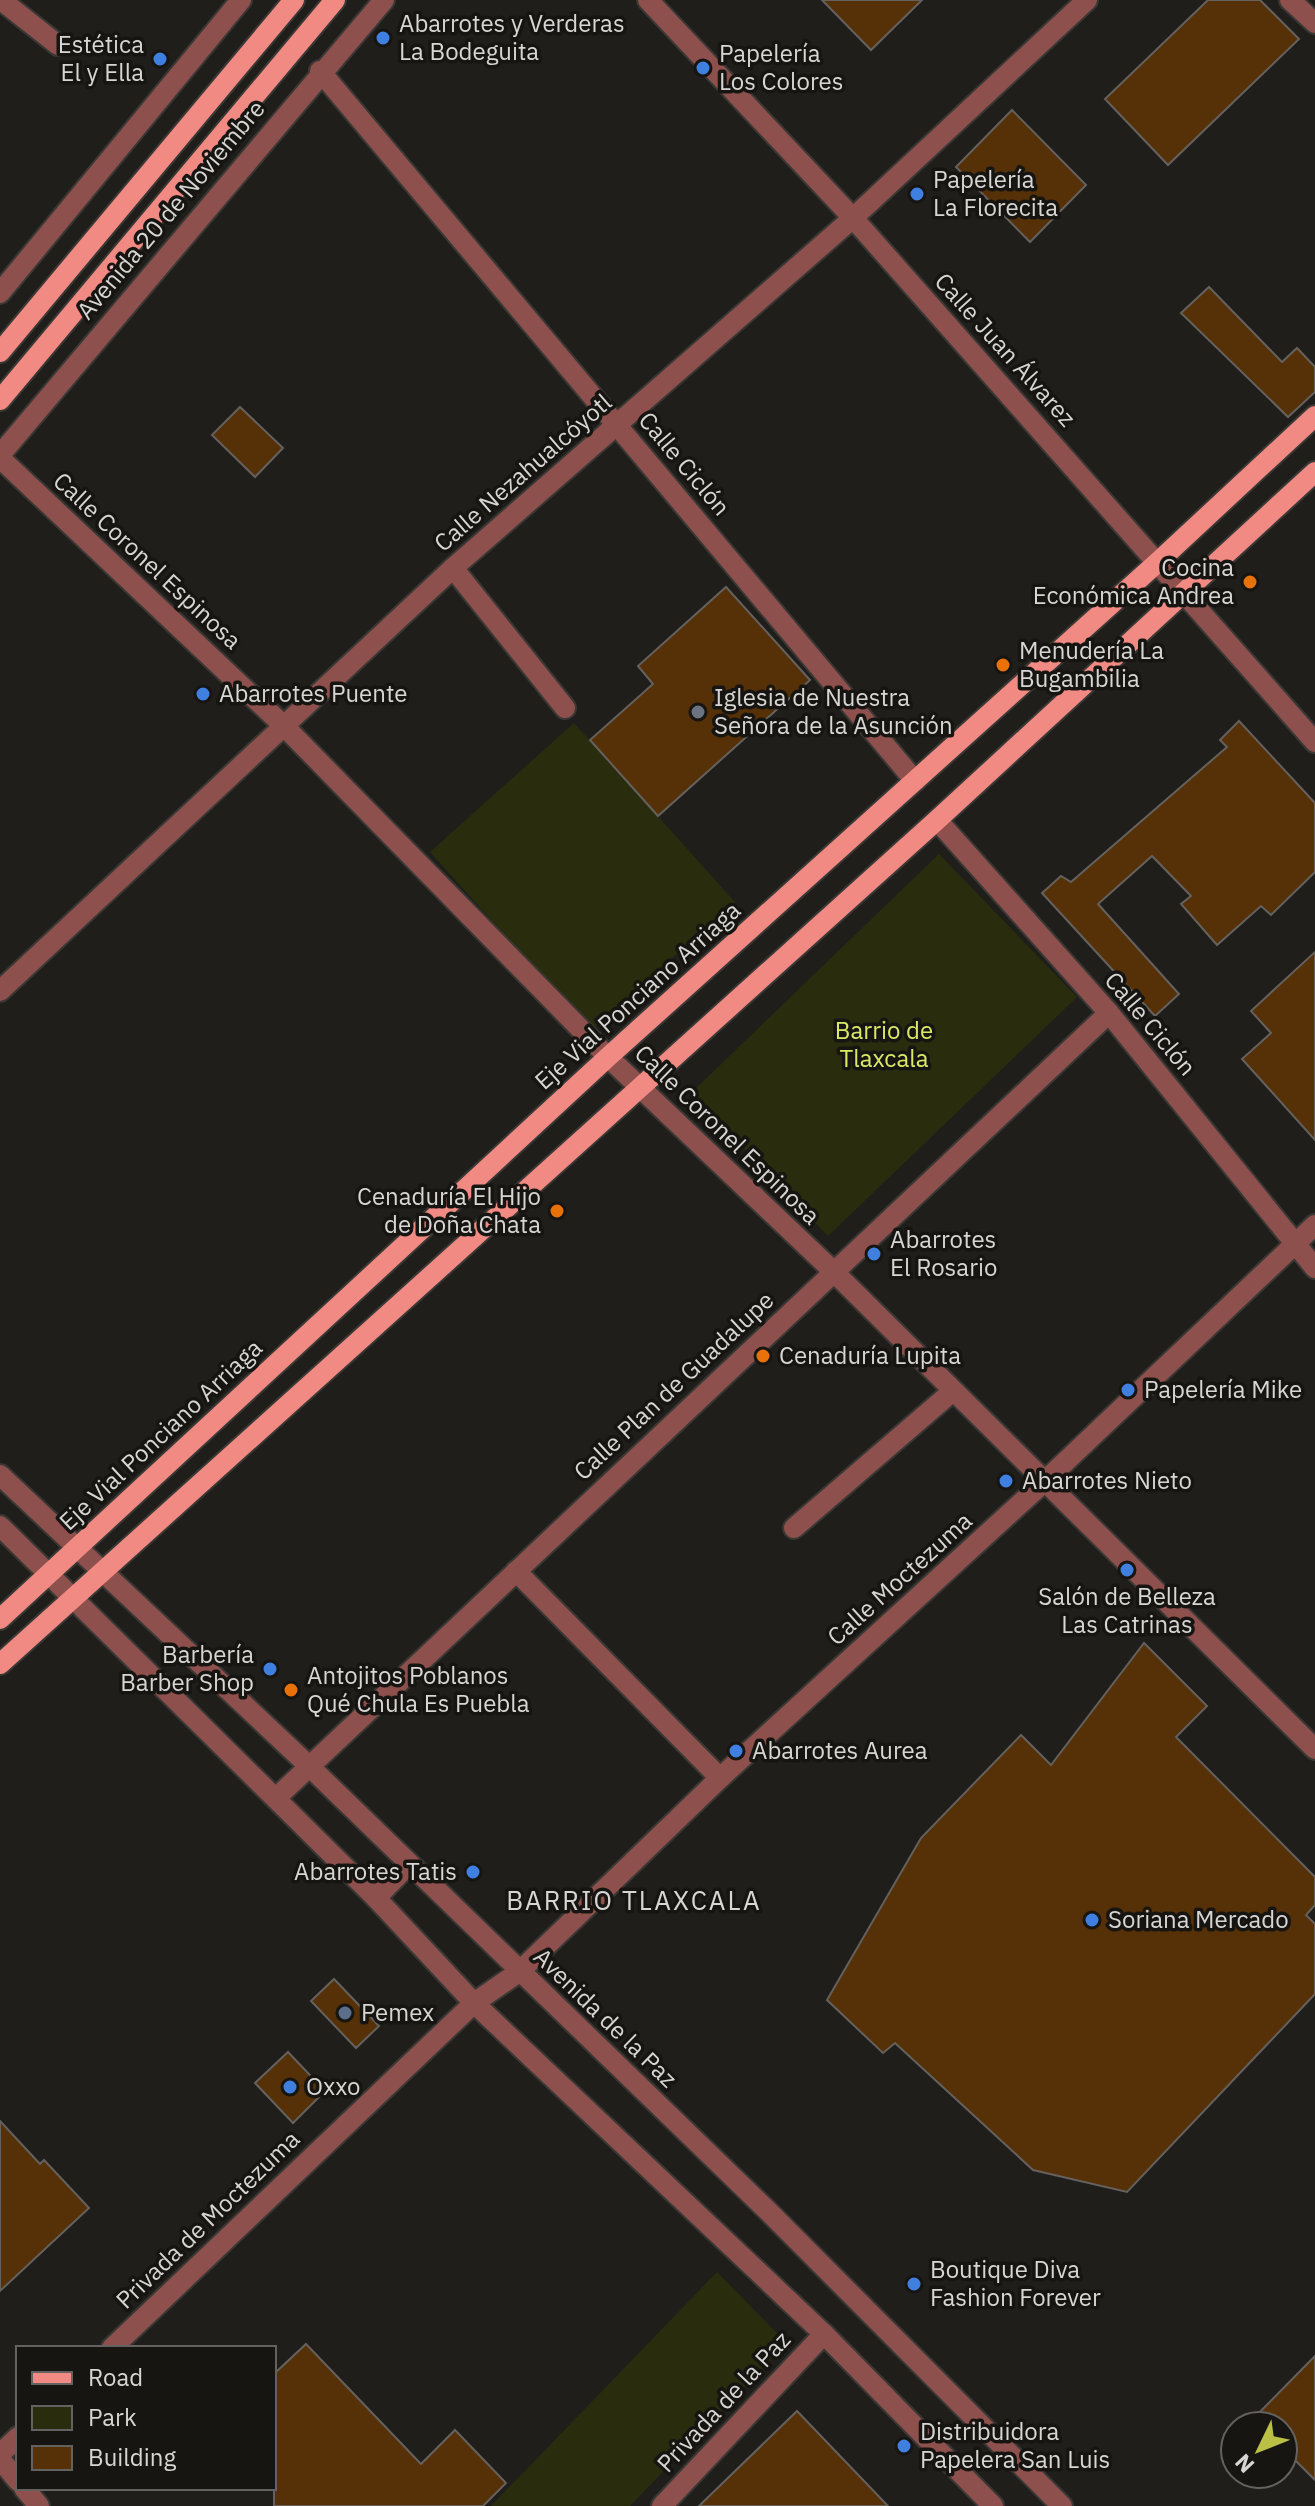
<svg xmlns="http://www.w3.org/2000/svg" width="1315" height="2506" font-family="'IBM Plex Sans',sans-serif">
	<style>
		.green { fill: #292d0d }
		.building { fill: #563006; stroke: #64615e; stroke-width: 2 }
		.lines { fill: none; stroke-linecap: round; stroke-linejoin: round }
		.minor-casing { stroke: #3a3835; stroke-width: 24 }
		.major-casing { stroke: #3a3835; stroke-width: 24 }
		.minor { stroke: #8e504c; stroke-width: 20 }
		.major { stroke: #f18a83; stroke-width: 20 }
		.shop-dot { fill: #3f7fe0; stroke: #171512; stroke-width: 3 }
		.food-dot { fill: #e8710a; stroke: #171512; stroke-width: 3 }
		.worship-dot { fill: #6b7280; stroke: #171512; stroke-width: 3 }
		.service-dot { fill: #5c6f8a; stroke: #171512; stroke-width: 3 }
		.labels { text-anchor: middle; stroke-width: 7; stroke-linejoin: round; paint-order: stroke }
		.poi-label { font-size: 24px; fill: #d8d6d4; stroke: #171512; text-anchor: start }
		.street-label { font-size: 24px; fill: #d8d6d4; stroke: #171512 }
		.park-label { font-size: 24px; fill: #dae965; stroke: #171512 }
		.neighbourhood-label { font-size: 26px; letter-spacing: 2px; fill: #d8d6d4; stroke: #171512 }
	</style>
	<rect width="100%" height="100%" fill="#201e1b"/>
	<!-- green -->
	<g class="green">
		<polygon points="574,723 735,902 591,1031 430,852"/>
		<polygon points="939,854 1077,997 828,1236 691,1093"/>
		<polygon points="717,2272 787,2343 630,2506 491,2506"/>
	</g>
	<!-- building -->
	<g class="building">
		<polygon points="822,0 922,0 871,50"/>
		<polygon points="1208,0 1260,0 1299,39 1168,165 1105,99"/>
		<polygon points="1012,110 1086,185 1030,242 956,167"/>
		<polygon points="1209,287 1282,362 1297,348 1315,367 1315,392 1288,417 1181,313"/>
		<polygon points="240,407 283,448 255,477 212,435"/>
		<polygon points="726,587 810,680 658,816 590,740 653,684 638,666"/>
		<polygon points="1239,721 1315,803 1315,872 1271,915 1261,906 1217,945 1181,904 1191,896 1152,856 1098,904 1179,994 1155,1016 1042,893 1061,876 1071,882 1227,747 1220,740"/>
		<polygon points="1315,952 1315,1140 1242,1059 1271,1033 1251,1011"/>
		<polygon points="1144,1643 1207,1706 1176,1737 1315,1877 1315,1905 1306,1915 1315,1924 1315,1994 1127,2192 1033,2170 895,2043 883,2053 827,2000 921,1838 1021,1735 1051,1765"/>
		<polygon points="334,1979 379,2026 356,2048 311,2001"/>
		<polygon points="288,2052 325,2091 293,2123 255,2083"/>
		<polygon points="0,2121 40,2164 44,2160 89,2208 0,2291"/>
		<polygon points="306,2344 421,2464 455,2430 506,2483 483,2506 274,2506 274,2374"/>
		<polygon points="1315,2356 1315,2480 1283,2448 1283,2426 1246,2426"/>
		<polygon points="797,2411 888,2506 699,2506"/>
	</g>
	<g class="lines">
		<defs>
			<g id="minor">
				<polyline points="1,0 58,45"/>
				<polyline points="648,0 853,218 1315,742"/>
				<polyline points="1290,0 1315,23"/>
				<polyline points="320,71 915,781"/>
				<polyline points="0,293 241,0"/>
				<polyline points="0,455 384,0"/>
				<polyline points="0,458 285,727 608,1057 833,1271 1315,1749"/>
				<polyline points="453,568 565,708"/>
				<polyline points="937,820 1109,1013 1315,1268"/>
				<polyline points="0,991 453,568 853,218 1087,0"/>
				<polyline points="0,1475 309,1766 770,2213 1062,2506"/>
				<polyline points="0,1526 376,1898 474,2003 824,2334 993,2506"/>
				<polyline points="794,1528 953,1391"/>
				<polyline points="516,1571 720,1778"/>
				<polyline points="276,1798 1109,1013"/>
				<polyline points="376,1898 409,1864"/>
				<polyline points="112,2348 474,2003 519,1972 720,1778 1045,1481 1315,1225"/>
				<polyline points="0,2454 18,2437"/>
				<polyline points="0,2459 18,2481"/>
				<polyline points="24,2488 39,2506"/>
				<polyline points="662,2506 824,2334"/>
			</g>
			<g id="major">
				<polyline points="0,352 294,0"/>
				<polyline points="0,400 335,0"/>
				<polyline points="0,1619 608,1057 1159,561 1315,416"/>
				<polyline points="0,1664 937,820 1315,472"/>
			</g>
		</defs>
		<!-- minor casing -->
		<use href="#minor" class="minor-casing"/>
		<!-- major casing -->
		<use href="#major" class="major-casing"/>
		<!-- minor -->
		<use href="#minor" class="minor"/>
		<!-- major -->
		<use href="#major" class="major"/>
	</g>
	<!-- markers -->
	<g class="shop-dot">
		<circle cx="383" cy="38" r="8"/>
		<circle cx="160" cy="59" r="8"/>
		<circle cx="703" cy="68" r="8"/>
		<circle cx="917" cy="194" r="8"/>
		<circle cx="203" cy="694" r="8"/>
		<circle cx="874" cy="1254" r="8"/>
		<circle cx="1128" cy="1390" r="8"/>
		<circle cx="1006" cy="1481" r="8"/>
		<circle cx="1127" cy="1570" r="8"/>
		<circle cx="270" cy="1669" r="8"/>
		<circle cx="736" cy="1751" r="8"/>
		<circle cx="473" cy="1872" r="8"/>
		<circle cx="1092" cy="1920" r="8"/>
		<circle cx="290" cy="2087" r="8"/>
		<circle cx="914" cy="2284" r="8"/>
		<circle cx="904" cy="2446" r="8"/>
	</g>
	<g class="food-dot">
		<circle cx="1250" cy="582" r="8"/>
		<circle cx="1003" cy="665" r="8"/>
		<circle cx="557" cy="1211" r="8"/>
		<circle cx="763" cy="1356" r="8"/>
		<circle cx="291" cy="1690" r="8"/>
	</g>
	<circle class="worship-dot" cx="698" cy="712" r="8"/>
	<circle class="service-dot" cx="345" cy="2013" r="8"/>
	<g class="labels">
		<!-- poi labels -->
		<g class="poi-label">
			<text x="399" y="32">Abarrotes y Verderas<tspan x="399" dy="28">La Bodeguita</tspan></text>
			<text x="144" y="53" text-anchor="end">Estética<tspan x="144" dy="28">El y Ella</tspan></text>
			<text x="719" y="62">Papelería<tspan x="719" dy="28">Los Colores</tspan></text>
			<text x="933" y="188">Papelería<tspan x="933" dy="28">La Florecita</tspan></text>
			<text x="1234" y="576" text-anchor="end">Cocina<tspan x="1234" dy="28">Económica Andrea</tspan></text>
			<text x="1019" y="659">Menudería La<tspan x="1019" dy="28">Bugambilia</tspan></text>
			<text x="219" y="702">Abarrotes Puente</text>
			<text x="714" y="706">Iglesia de Nuestra<tspan x="714" dy="28">Señora de la Asunción</tspan></text>
			<text x="541" y="1205" text-anchor="end">Cenaduría El Hijo<tspan x="541" dy="28">de Doña Chata</tspan></text>
			<text x="890" y="1248">Abarrotes<tspan x="890" dy="28">El Rosario</tspan></text>
			<text x="779" y="1364">Cenaduría Lupita</text>
			<text x="1144" y="1398">Papelería Mike</text>
			<text x="1022" y="1489">Abarrotes Nieto</text>
			<text x="1127" y="1605" text-anchor="middle">Salón de Belleza<tspan x="1127" dy="28">Las Catrinas</tspan></text>
			<text x="254" y="1663" text-anchor="end">Barbería<tspan x="254" dy="28">Barber Shop</tspan></text>
			<text x="307" y="1684">Antojitos Poblanos<tspan x="307" dy="28">Qué Chula Es Puebla</tspan></text>
			<text x="752" y="1759">Abarrotes Aurea</text>
			<text x="457" y="1880" text-anchor="end">Abarrotes Tatis</text>
			<text x="1108" y="1928">Soriana Mercado</text>
			<text x="361" y="2021">Pemex</text>
			<text x="306" y="2095">Oxxo</text>
			<text x="930" y="2278">Boutique Diva<tspan x="930" dy="28">Fashion Forever</tspan></text>
			<text x="920" y="2440">Distribuidora<tspan x="920" dy="28">Papelera San Luis</tspan></text>
		</g>
		<!-- street labels -->
		<g class="street-label">
			<text transform="translate(171 210) rotate(-50)" y="8">Avenida 20 de Noviembre</text>
			<text transform="translate(1005 350) rotate(48)" y="8">Calle Juan Álvarez</text>
			<text transform="translate(684 464) rotate(50)" y="8">Calle Ciclón</text>
			<text transform="translate(523 473) rotate(-41)" y="8">Calle Nezahualcóyotl</text>
			<text transform="translate(147 561) rotate(43)" y="8">Calle Coronel Espinosa</text>
			<text transform="translate(638 996) rotate(-42)" y="8">Eje Vial Ponciano Arriaga</text>
			<text transform="translate(1150 1024) rotate(50)" y="8">Calle Ciclón</text>
			<text transform="translate(727 1135) rotate(44)" y="8">Calle Coronel Espinosa</text>
			<text transform="translate(674 1386) rotate(-43)" y="8">Calle Plan de Guadalupe</text>
			<text transform="translate(161 1435) rotate(-43)" y="8">Eje Vial Ponciano Arriaga</text>
			<text transform="translate(900 1579) rotate(-42)" y="8">Calle Moctezuma</text>
			<text transform="translate(605 2018) rotate(44)" y="8">Avenida de la Paz</text>
			<text transform="translate(208 2220) rotate(-44)" y="8">Privada de Moctezuma</text>
			<text transform="translate(724 2402) rotate(-47)" y="8">Privada de la Paz</text>
		</g>
		<!-- park labels -->
		<g class="park-label">
			<text x="884" y="1039">Barrio de<tspan x="884" dy="28">Tlaxcala</tspan></text>
		</g>
		<!-- neighbourhood labels -->
		<g class="neighbourhood-label">
			<text x="634" y="1910">BARRIO TLAXCALA</text>
		</g>
	</g>
	<!-- legend -->
	<rect x="16" y="2346" width="260" height="144" fill="#171512" stroke="#646260" stroke-width="2"/>
	<rect x="32" y="2372" width="40" height="12" fill="#f18a83" stroke="#646260" stroke-width="2"/>
	<text x="88" y="2386" font-size="24" fill="#d8d6d4">Road</text>
	<rect x="32" y="2406" width="40" height="24" fill="#292d0d" stroke="#646260" stroke-width="2"/>
	<text x="88" y="2426" font-size="24" fill="#d8d6d4">Park</text>
	<rect x="32" y="2446" width="40" height="24" fill="#563006" stroke="#646260" stroke-width="2"/>
	<text x="88" y="2466" font-size="24" fill="#d8d6d4">Building</text>
	<!-- north arrow -->
	<g transform="translate(1259 2450) rotate(227)"><circle r="38" fill="#171512" stroke="#646260" stroke-width="2"/>
	<path d="M0-6L14 30L0 20L-14 30Z" fill="#bac045"/>
	<text y="-12" font-size="22" font-weight="bold" text-anchor="middle" fill="#d8d6d4">N</text>
	</g>
</svg>
